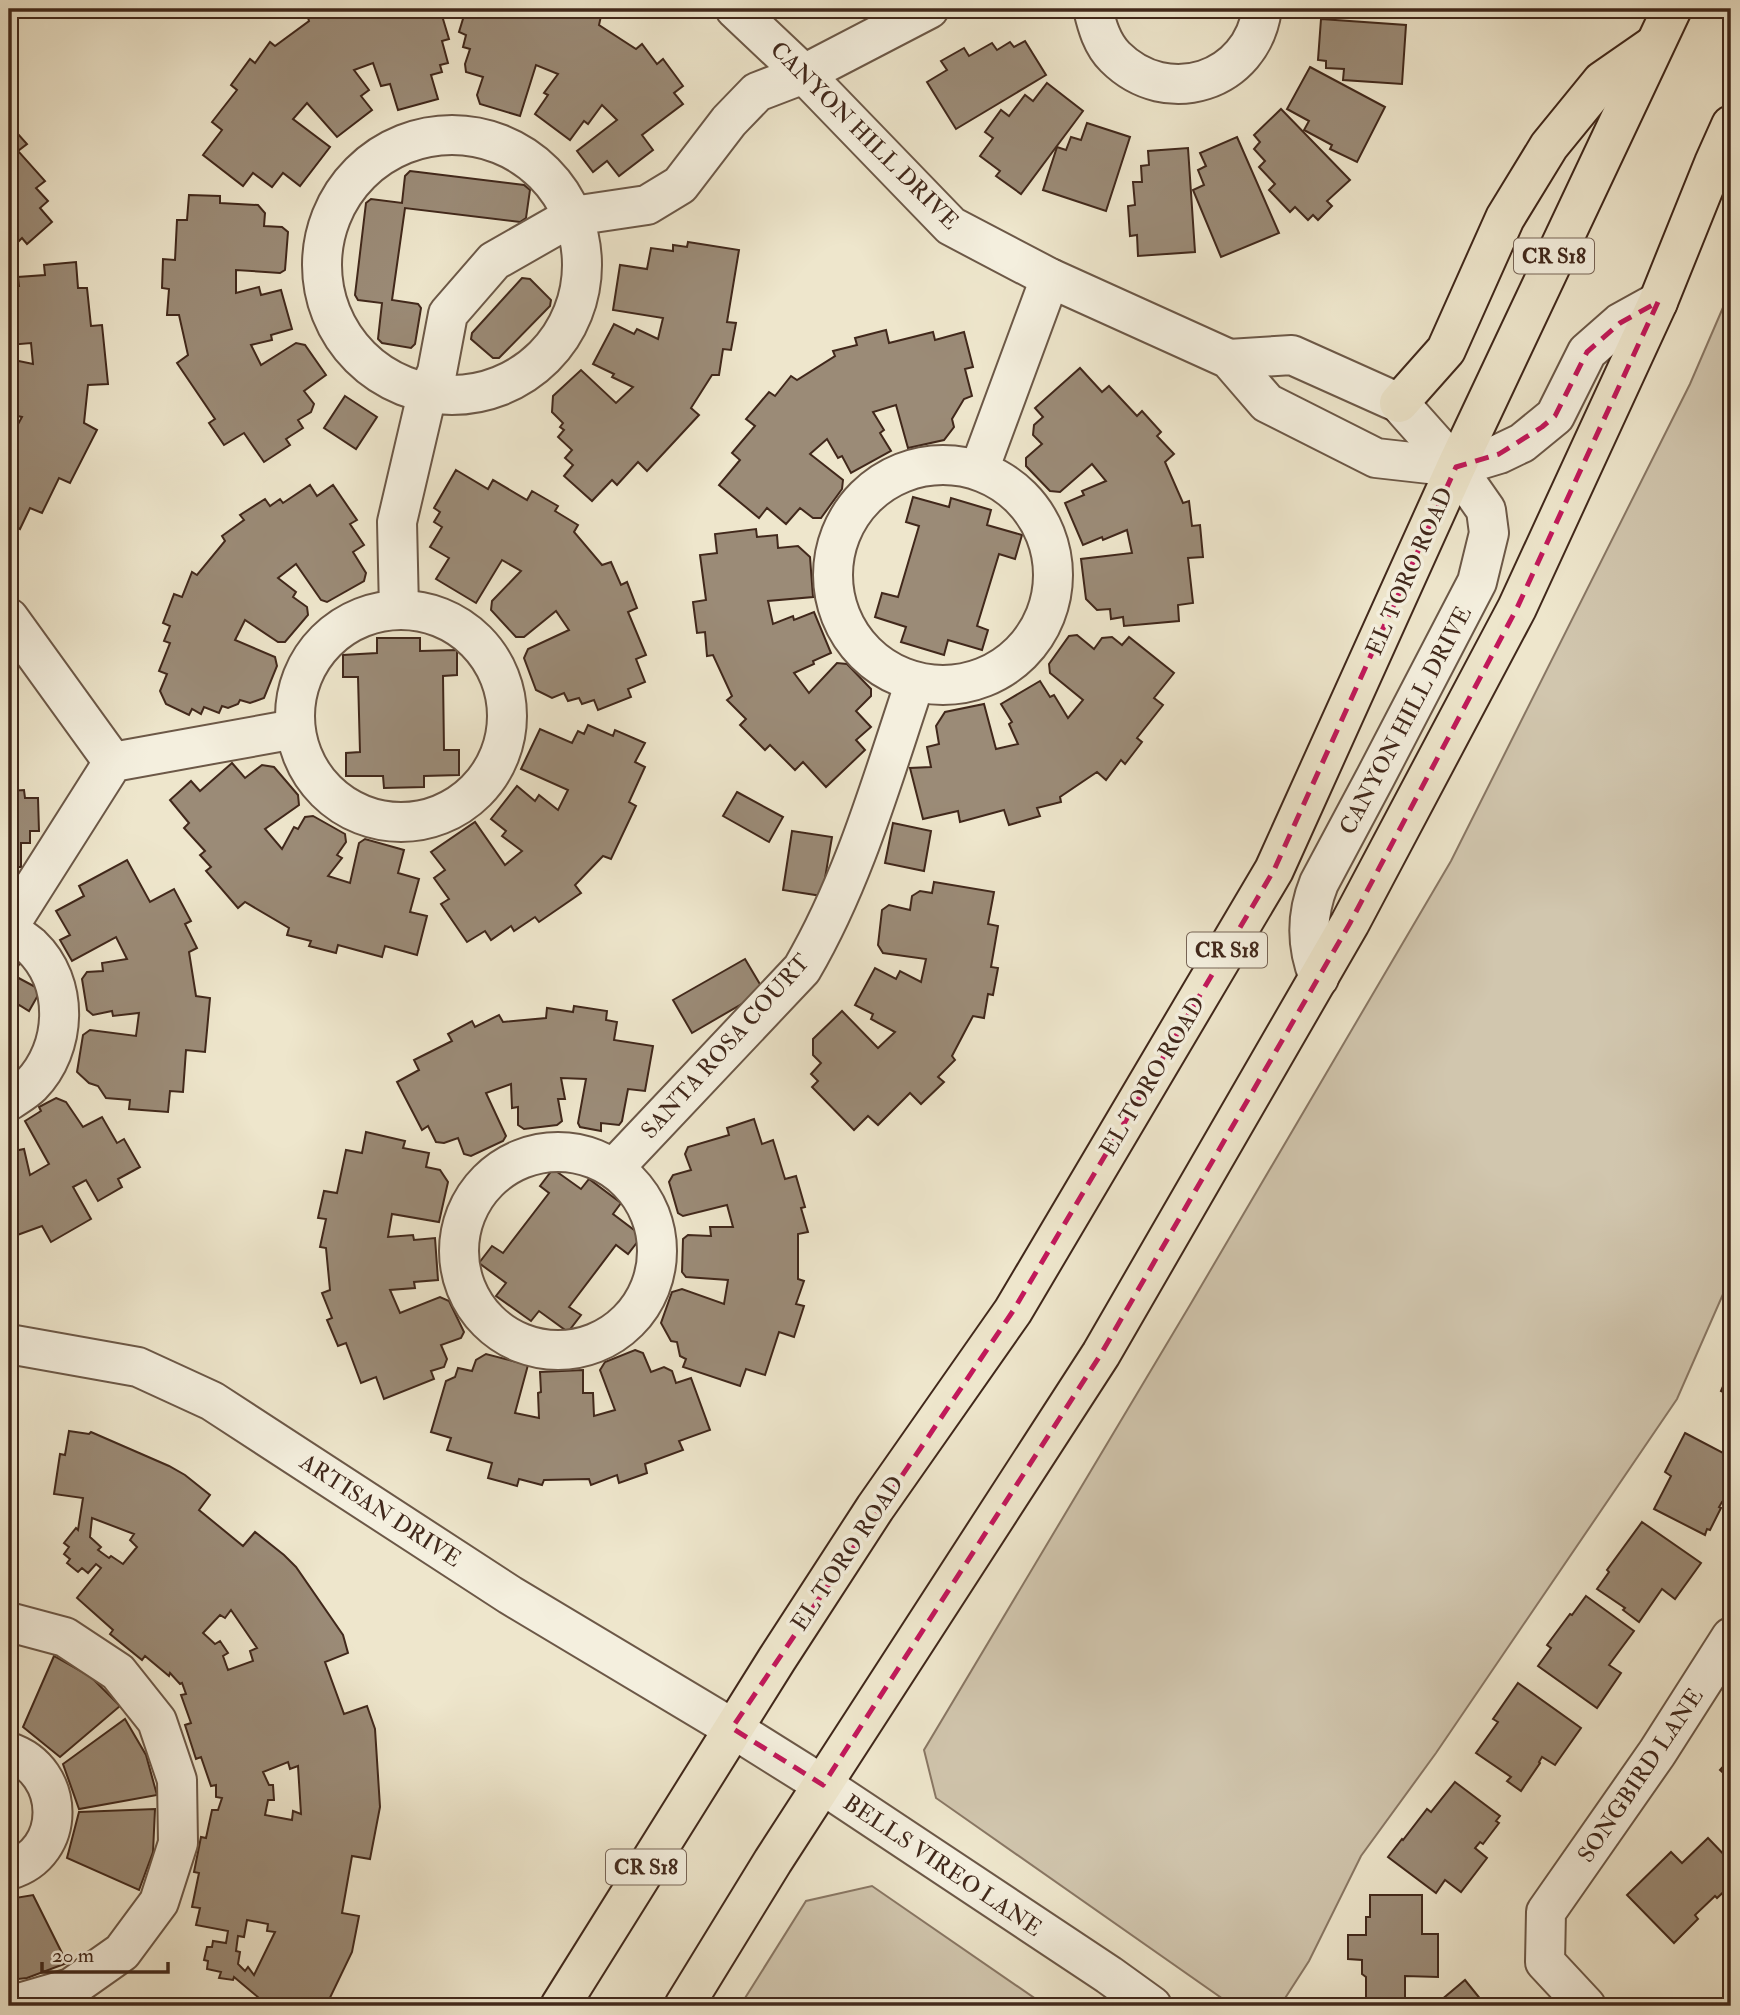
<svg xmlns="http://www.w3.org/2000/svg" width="1740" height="2015" font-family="'IM FELL Double Pica',serif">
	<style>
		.green { fill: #d1c6ae; stroke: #897764; stroke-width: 2 }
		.building { fill: #9b8b77; stroke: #41281b; stroke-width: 2; fill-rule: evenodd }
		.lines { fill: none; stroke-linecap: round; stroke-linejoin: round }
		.minor-casing { stroke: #6c5847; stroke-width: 42 }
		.major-casing { stroke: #41281b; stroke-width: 42 }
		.minor { stroke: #f4efde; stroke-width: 38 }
		.major { stroke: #eee6cc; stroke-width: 38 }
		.marked { fill: none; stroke: #c2185b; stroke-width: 5; stroke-dasharray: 14 9; stroke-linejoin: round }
		.labels { text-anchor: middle; stroke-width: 7; stroke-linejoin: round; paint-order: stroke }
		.shield { fill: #f4efde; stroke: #776456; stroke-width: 2 }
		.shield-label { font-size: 21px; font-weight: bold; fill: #41281b }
		.street-label { font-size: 23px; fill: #41281b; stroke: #f4efde }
	</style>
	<rect width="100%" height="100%" fill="#eee6cc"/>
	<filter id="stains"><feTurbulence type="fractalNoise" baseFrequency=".00286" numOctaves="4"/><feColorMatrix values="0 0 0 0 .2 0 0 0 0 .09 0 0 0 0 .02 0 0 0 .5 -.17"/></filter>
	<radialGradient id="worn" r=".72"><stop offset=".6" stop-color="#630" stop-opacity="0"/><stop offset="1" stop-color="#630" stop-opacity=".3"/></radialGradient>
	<!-- green -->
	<g class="green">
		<polygon points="1731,289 1731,1276 1677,1399 1436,1753 1361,1856 1309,1961 1280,2006 1233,2006 936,1798 924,1750 1190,1305 1451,861 1690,384"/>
		<polygon points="872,1886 1046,2006 740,2006 806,1901"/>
	</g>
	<!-- building -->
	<g class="building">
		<polygon points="328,9 440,9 449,39 442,41 448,63 440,65 442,72 431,75 438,99 398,110 390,84 381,86 373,63 354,70 369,90 361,96 372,110 337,137 307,103 293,119 330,147 300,186 283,173 272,187 253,173 243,186 203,155 222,130 212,122 237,90 231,85 250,59 255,63 270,42 275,46 309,21 307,14"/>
		<polygon points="466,9 578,9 601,16 599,25 636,49 642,44 657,64 663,59 683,86 674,93 683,104 642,135 653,150 619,176 607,161 593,172 577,151 617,120 602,105 588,124 584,121 570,140 535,114 548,95 544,93 558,74 536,65 520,116 480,104 477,95 483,77 466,72 465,64 470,49 463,47 466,35 459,32"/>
		<polygon points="1330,9 1440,9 1439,18 1330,11"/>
		<polygon points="1321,19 1406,25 1402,84 1343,80 1344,69 1326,68 1326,61 1318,60"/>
		<polygon points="1025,41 1046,75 956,129 927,82 947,70 941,61 964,48 969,56 992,43 997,50 1010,42 1014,47"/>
		<polygon points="1310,67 1385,107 1357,162 1330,149 1332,145 1304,130 1309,121 1287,109"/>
		<polygon points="1047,83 1083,111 1021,194 996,176 1000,171 980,156 993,138 985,132 1001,110 1009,116 1025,95 1033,101"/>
		<polygon points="1281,109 1350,180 1327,201 1332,206 1318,220 1313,215 1308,220 1295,207 1290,212 1269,190 1275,184 1259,167 1265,161 1254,149 1260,142 1254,135"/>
		<polygon points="1087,123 1130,137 1106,211 1043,190 1057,147 1066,150 1071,137 1081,140"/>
		<polygon points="9,124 27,144 18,151 45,181 36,188 48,201 40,208 52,222 27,244 22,238 12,248 9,244"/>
		<polygon points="1237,137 1279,233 1221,257 1193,190 1204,185 1198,170 1206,166 1200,153"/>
		<polygon points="1188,148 1195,252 1138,256 1137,235 1130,236 1128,206 1135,205 1133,182 1142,182 1141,166 1149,165 1148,151"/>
		<polygon points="410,171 524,185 530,190 526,218 520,222 405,208 392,300 418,304 421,308 415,344 411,348 382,343 378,339 382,303 358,300 355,295 366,203 371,199 402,203 405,176"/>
		<polygon points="189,195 220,196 220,203 258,205 265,213 264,226 282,227 288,232 285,270 280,273 236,270 236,293 259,287 261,295 281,290 292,329 271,335 272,340 251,345 261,365 296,343 305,345 326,375 304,391 314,404 311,412 298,420 303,428 286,439 290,445 264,462 244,433 224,445 209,423 215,419 177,363 188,355 179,315 167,315 169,289 162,288 163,259 175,260 177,220 187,220"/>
		<polygon points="688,242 739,250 727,322 736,323 731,350 723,349 719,375 712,375 691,408 699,415 647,471 638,462 617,485 612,480 592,501 564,476 573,465 565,458 572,450 558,437 564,430 560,427 563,423 552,412 553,396 581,370 616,403 633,387 612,377 614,374 593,364 614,324 634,334 637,329 658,339 663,318 613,310 620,265 647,269 651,248 673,251 673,245 687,247"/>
		<polygon points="76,262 78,288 87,288 91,326 102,325 108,384 88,385 84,423 97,430 70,483 59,478 42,513 30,508 20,529 11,524 9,529 9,436 11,437 22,417 9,414 9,359 33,364 31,343 9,345 9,299 14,298 13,286 19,286 18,277 45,275 44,265"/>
		<polygon points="522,278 530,279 551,300 550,306 499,358 493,358 471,339 472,333"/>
		<polygon points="886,330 889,343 933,332 935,340 964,332 973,367 965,369 972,396 964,399 952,419 954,427 944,440 908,448 896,405 873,412 884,430 880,433 891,451 851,473 842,456 838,458 827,439 810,454 843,480 842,489 821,518 813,518 800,508 786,524 767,508 759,518 719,485 740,460 732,453 755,426 746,419 769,392 775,396 791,376 797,380 835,356 833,351 857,345 855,338"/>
		<polygon points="1080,368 1102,392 1109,386 1137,416 1142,411 1161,432 1157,436 1174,454 1165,462 1183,503 1189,501 1192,526 1200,525 1203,557 1188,558 1193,603 1178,605 1179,621 1124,626 1123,617 1111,619 1110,609 1097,610 1086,599 1081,559 1132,553 1127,530 1103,540 1102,537 1083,545 1065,503 1084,495 1082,491 1106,481 1092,464 1060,492 1050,491 1026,466 1026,458 1042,444 1033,435 1034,425 1043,417 1035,408"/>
		<polygon points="345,396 377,417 356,449 324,428"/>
		<polygon points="456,470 488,489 493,480 527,500 532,491 558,506 555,511 578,525 574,532 602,565 611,562 621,585 627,582 637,608 628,612 646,655 636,659 645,682 628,689 631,697 598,710 594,700 582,704 579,698 568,701 564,693 552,698 536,690 524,658 528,649 569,630 556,611 524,637 516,637 491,610 492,601 521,571 502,560 476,603 436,579 449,558 430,547 442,527 434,522 440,512 434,508"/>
		<polygon points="310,485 317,496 333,485 357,520 350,524 364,545 353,552 366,573 364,581 327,602 321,600 296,564 278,578 296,592 293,597 307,607 308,615 285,642 278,642 245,620 235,640 275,657 277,666 264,698 250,703 240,700 238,704 228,708 222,706 219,713 204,707 201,714 192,709 189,715 166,704 160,691 167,674 159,671 170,643 164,641 170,626 163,623 174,594 182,597 192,572 197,575 225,541 222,536 244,520 240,515 265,499 270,506 280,499 283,503"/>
		<polygon points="913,497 949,507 951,498 991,510 987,525 1022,535 1015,559 999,554 977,626 988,630 982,650 948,640 944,655 901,642 906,627 875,617 882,593 898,597 919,526 906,522"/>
		<polygon points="756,529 757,537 777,535 778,548 798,546 810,557 813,597 768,601 773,624 793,616 794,620 814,612 831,653 813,661 814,664 794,673 809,693 837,663 847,664 871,689 871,696 856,711 871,727 856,740 865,750 826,787 803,762 795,770 770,745 765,750 740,725 746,719 727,700 732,696 713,655 707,656 705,632 697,633 693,602 706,600 700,555 717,553 715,534"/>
		<polygon points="1077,635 1094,649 1102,638 1112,637 1122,645 1129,637 1174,673 1154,698 1163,705 1137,738 1142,742 1125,764 1121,760 1106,780 1097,772 1060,797 1061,802 1037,808 1040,816 1009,825 1004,810 960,822 958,811 923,819 910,768 931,767 927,747 939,744 936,726 945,712 984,704 996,749 1018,744 1009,724 1012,722 1001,704 1040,681 1050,697 1054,695 1068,718 1083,700 1050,673 1049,664 1069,636"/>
		<polygon points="377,638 420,638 420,651 457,650 457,675 443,676 444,750 459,750 459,775 424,776 424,787 384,788 383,776 346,776 346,753 360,752 358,677 343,677 343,655 377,653"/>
		<polygon points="588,725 613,736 615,730 645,743 635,762 645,767 629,802 636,806 611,859 603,856 575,885 581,893 539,922 535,917 514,931 511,926 491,940 485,931 467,942 441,904 449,899 434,878 445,870 431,852 475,822 505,865 522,851 502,836 506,831 491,819 517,786 535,801 539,795 558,810 568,790 521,769 540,729 572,743 578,731 584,734"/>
		<polygon points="232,763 245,778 262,765 274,767 298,795 299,805 265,829 282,849 294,827 298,829 305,817 313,816 345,834 346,842 337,855 342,858 328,876 350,883 359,843 365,839 404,850 398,873 419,879 410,912 427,916 417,955 385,946 382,957 338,945 336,953 309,946 311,941 287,935 289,928 245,902 238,908 206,871 211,867 200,855 205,851 184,828 189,823 170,800 191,781 200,791"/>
		<polygon points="24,790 25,798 38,798 39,831 30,831 30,843 21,843 21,867 9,867 9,791"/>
		<polygon points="737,792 783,817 769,842 723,816"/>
		<polygon points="893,823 931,831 924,871 885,863"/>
		<polygon points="792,831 832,837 822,896 783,890"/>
		<polygon points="127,860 150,902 174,889 191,921 185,924 197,948 189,952 196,996 210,998 205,1052 186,1050 183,1092 170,1091 168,1112 129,1109 130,1100 106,1098 98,1086 89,1083 77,1072 83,1035 90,1030 136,1036 139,1013 113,1016 112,1011 93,1015 87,1010 82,979 87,972 103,971 102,963 127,959 116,937 72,961 60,940 70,935 56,911 84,896 79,886"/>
		<polygon points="934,882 994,892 988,924 998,926 991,967 998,968 993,995 988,994 984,1018 973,1016 952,1056 955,1060 938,1077 944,1082 921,1104 910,1093 878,1125 868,1116 854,1130 812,1087 818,1081 811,1074 821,1063 813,1055 813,1039 842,1011 878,1048 895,1032 871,1019 873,1014 855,1005 875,968 896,979 900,971 921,982 926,959 883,953 878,945 882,910 889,905 910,910 912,896 920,891 932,893"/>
		<polygon points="9,954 21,961 13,975 41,990 29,1011 19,1005 9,1022"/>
		<polygon points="745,959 764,991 692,1033 673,1000"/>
		<polygon points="574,1006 607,1011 606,1020 617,1022 614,1040 653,1046 645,1091 628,1089 622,1121 619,1125 601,1123 601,1131 580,1127 578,1123 586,1079 561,1078 565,1099 558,1099 562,1121 557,1125 524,1129 518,1125 518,1107 512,1108 511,1084 486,1093 506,1136 503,1141 471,1156 464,1154 458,1138 444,1143 436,1142 428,1126 422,1130 397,1082 419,1070 414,1060 452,1041 448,1034 472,1021 475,1027 499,1015 503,1022 546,1018 547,1008 573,1012"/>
		<polygon points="56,1098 66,1102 83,1127 102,1117 117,1143 124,1139 140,1167 118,1179 122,1187 98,1201 86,1180 73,1187 91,1219 51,1242 42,1226 9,1238 9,1141 12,1140 14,1151 24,1149 30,1175 49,1164 25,1121 41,1111 39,1107"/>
		<polygon points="754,1119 762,1144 773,1140 785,1179 796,1176 805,1207 801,1208 808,1232 798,1234 798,1279 804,1281 796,1304 804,1306 794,1337 779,1332 765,1375 746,1369 740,1386 683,1367 686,1359 680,1356 677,1342 671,1341 661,1323 672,1292 682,1289 724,1304 728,1280 686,1277 682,1272 683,1239 688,1235 711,1236 710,1227 733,1227 727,1205 683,1216 678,1213 669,1182 673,1175 691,1170 685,1154 688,1147 729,1135 727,1128"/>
		<polygon points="366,1132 405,1141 403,1148 429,1153 426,1167 440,1170 448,1182 439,1222 392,1214 388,1237 413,1235 414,1240 435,1238 438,1280 414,1282 415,1288 390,1290 400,1313 440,1297 449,1301 464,1332 461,1338 441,1345 447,1359 444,1367 431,1371 434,1379 384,1399 376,1377 361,1383 346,1343 338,1346 327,1320 332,1318 322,1293 330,1290 326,1248 320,1247 326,1219 318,1218 324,1191 337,1193 346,1150 362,1153"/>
		<polygon points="553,1169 581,1189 589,1179 621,1203 613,1214 642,1236 628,1254 616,1245 569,1307 581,1315 568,1332 539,1311 531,1321 496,1296 506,1283 479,1263 492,1246 503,1253 549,1193 540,1186"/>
		<polygon points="635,1350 643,1353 651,1372 664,1367 672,1371 676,1383 691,1378 710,1430 679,1441 683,1450 645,1464 647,1473 619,1483 617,1475 591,1485 589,1479 544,1480 542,1485 519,1479 517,1486 488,1478 492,1463 447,1450 451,1438 431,1432 446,1381 455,1377 458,1368 472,1371 476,1360 486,1354 528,1365 515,1413 539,1418 538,1393 541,1392 540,1372 583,1370 583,1393 593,1393 594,1416 615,1410 600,1370 605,1362"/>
		<polygon points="1731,1368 1731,1396 1721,1391"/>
		<path d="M69 1431 89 1434 91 1432 169 1466 185 1475 210 1495 199 1510 243 1546 255 1532 284 1555 296 1567 343 1635 348 1653 325 1662 344 1714 367 1706 375 1729 380 1807 370 1859 352 1856 342 1913 359 1916 352 1952 326 2006H252L259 1998 234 1977 233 1980 219 1978 221 1972 207 1969 208 1961 204 1960 207 1947H212L213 1941 226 1943 228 1931 196 1925 200 1908 192 1907 199 1873 194 1872 201 1837 206 1838 212 1810H218L222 1798 216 1797V1785L211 1786 201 1757 196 1759 185 1725 191 1723 181 1695 186 1694 182 1683 180 1684 170 1673 169 1676 145 1656 142 1660 110 1634 113 1630 77 1598 101 1568 96 1564 88 1573 82 1568 78 1572 67 1563 70 1559 64 1554 69 1547 64 1543 76 1528 78 1530 83 1498 54 1494 60 1454 65 1455ZM92 1518 134 1534 130 1540 137 1547 123 1564 111 1556 109 1558 98 1550 101 1547 90 1537ZM231 1610 257 1648 250 1651 253 1661 228 1670 223 1656 228 1653 220 1641 215 1644 203 1633 220 1615 225 1618ZM288 1762 290 1769 298 1766 301 1814 293 1811 292 1820 265 1815 268 1800H274L273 1785H269L263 1772ZM247 1920 268 1924 267 1931 275 1932 254 1975 248 1967 245 1971 238 1964 240 1952 236 1951 238 1936 244 1937Z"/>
		<polygon points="1685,1433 1731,1457 1731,1506 1722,1502 1719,1507 1721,1508 1710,1530 1707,1529 1705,1535 1654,1509 1671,1476 1665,1472"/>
		<polygon points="1642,1522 1701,1563 1675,1599 1662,1589 1639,1622 1623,1610 1625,1608 1597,1589 1609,1572 1607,1570"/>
		<polygon points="1586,1596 1634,1631 1609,1665 1621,1673 1597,1708 1538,1666 1551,1648 1547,1645 1570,1614 1572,1615"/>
		<polygon points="54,1656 91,1677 120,1706 60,1757 23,1727"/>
		<polygon points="1518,1683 1581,1728 1555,1765 1542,1757 1539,1762 1540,1763 1521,1791 1507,1781 1511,1777 1476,1753 1498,1722 1493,1719"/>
		<polygon points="125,1719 146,1755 157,1795 79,1809 63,1764"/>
		<polygon points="1731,1758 1731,1780 1720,1770"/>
		<polygon points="1455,1782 1500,1816 1496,1821 1499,1823 1483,1844 1480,1842 1475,1848 1487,1858 1461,1892 1445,1880 1436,1893 1388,1857 1402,1839 1403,1840 1427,1809 1431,1812"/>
		<polygon points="155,1809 153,1852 139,1890 67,1858 79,1812"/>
		<polygon points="1708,1838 1731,1862 1731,1885 1717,1898 1715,1896 1695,1915 1698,1919 1674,1943 1627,1895 1671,1852 1682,1863"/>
		<polygon points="33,1895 67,1963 27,1978 9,1980 9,1899"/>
		<polygon points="1370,1895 1422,1895 1422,1934 1438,1934 1438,1977 1405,1976 1405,2003 1366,2003 1366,1977 1362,1974 1362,1960 1348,1959 1348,1935 1366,1935 1366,1917 1370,1917"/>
		<polygon points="1465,1980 1486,2006 1434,2006"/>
	</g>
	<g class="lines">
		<defs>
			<g id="minor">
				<polyline points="735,9 804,74 951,226 1050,278 1229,359 1267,403 1376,458 1456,467 1499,454 1522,443 1555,416 1587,352 1620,323 1658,302"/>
				<path d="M1093 9C1097 26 1102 44 1115 57 1167 109 1252 82 1262 9"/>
				<circle cx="452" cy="265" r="130"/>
				<path d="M1229 359 1292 355 1399 403 1456 467 1486 510 1489 533 1477 582 1375 778 1319 883C1306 915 1306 946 1319 978"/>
				<circle cx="943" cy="575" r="110"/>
				<polyline points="979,470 1050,278"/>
				<polyline points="399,609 397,522 427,394 437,372 448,314 494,261 573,216 647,205 680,185 729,121 757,92 804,74 929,9"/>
				<circle cx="401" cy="716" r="106"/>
				<polyline points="9,618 113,762"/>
				<polyline points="9,926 113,762 295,729"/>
				<path d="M9 930C16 935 24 940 31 946 70 983 67 1048 31 1085 25 1091 16 1096 9 1101"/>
				<circle cx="558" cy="1251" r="99"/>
				<path d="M614 1168 802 969C854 880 882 780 915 682"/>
				<polyline points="9,1344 138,1367 212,1401 510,1595 732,1728 823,1785 1109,1975 1152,2006"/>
				<polyline points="9,1622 65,1637 118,1672 157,1721 177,1780 178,1843 159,1902 122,1952 71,1988 9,2006"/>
				<path d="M9 1752C66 1771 68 1853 9 1870"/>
				<polyline points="1586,2006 1545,1962 1546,1912 1657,1753 1731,1637"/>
			</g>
			<g id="major">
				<polyline points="1399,403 1446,350 1505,218 1549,146 1602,81 1651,47"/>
				<polyline points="560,2006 777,1659 875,1508 1013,1311 1274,870 1456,467 1672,9"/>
				<polyline points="684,2006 773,1861 1101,1354 1350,923 1517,608 1658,302 1714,163 1731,125"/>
			</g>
		</defs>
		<!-- minor casing -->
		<use href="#minor" class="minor-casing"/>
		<!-- major casing -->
		<use href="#major" class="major-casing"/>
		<!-- minor -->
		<use href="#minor" class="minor"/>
		<!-- major -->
		<use href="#major" class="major"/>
	</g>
	<!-- marked area -->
	<path class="marked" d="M1658 302 1517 608 1350 923 1101 1354 823 1785 732 1728 1013 1311 1274 870 1456 467 1499 454 1542 427 1555 416 1587 352 1620 323Z"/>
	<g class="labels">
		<!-- shield labels -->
		<g class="shield">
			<rect x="1514" y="238.5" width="80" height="35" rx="5"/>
			<rect x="1187" y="932.5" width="80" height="35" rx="5"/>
			<rect x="606" y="1849.5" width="80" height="35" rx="5"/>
		</g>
		<g class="shield-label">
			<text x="1554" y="263">CR S18</text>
			<text x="1227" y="957">CR S18</text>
			<text x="646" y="1874">CR S18</text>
		</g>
		<!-- street labels -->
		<g class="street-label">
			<text transform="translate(865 135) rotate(45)" y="8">CANYON HILL DRIVE</text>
			<text transform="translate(1409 571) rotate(-66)" y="8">EL TORO ROAD</text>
			<text transform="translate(1405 720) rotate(-62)" y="8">CANYON HILL DRIVE</text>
			<text transform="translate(725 1046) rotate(-48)" y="8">SANTA ROSA COURT</text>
			<text transform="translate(1152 1076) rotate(-59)" y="8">EL TORO ROAD</text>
			<text transform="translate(381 1510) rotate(33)" y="8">ARTISAN DRIVE</text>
			<text transform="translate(847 1553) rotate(-56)" y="8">EL TORO ROAD</text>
			<text transform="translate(1640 1775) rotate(-56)" y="8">SONGBIRD LANE</text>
			<text transform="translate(943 1865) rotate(34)" y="8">BELLS VIREO LANE</text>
		</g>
	</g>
	<!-- margin -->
	<rect width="1740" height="2015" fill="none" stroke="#eee6cc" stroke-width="35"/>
	<rect x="10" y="10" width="1719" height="1994" fill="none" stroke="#41281b" stroke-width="3.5"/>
	<rect x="18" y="18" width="1705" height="1980" fill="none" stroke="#41281b" stroke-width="2"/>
	<!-- scale -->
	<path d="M42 1962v10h126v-10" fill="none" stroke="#41281b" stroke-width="3.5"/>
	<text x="52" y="1962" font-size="21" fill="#41281b" stroke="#f4efde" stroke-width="5" paint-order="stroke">20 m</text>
	<rect width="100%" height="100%" filter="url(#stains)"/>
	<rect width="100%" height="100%" fill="url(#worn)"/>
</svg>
